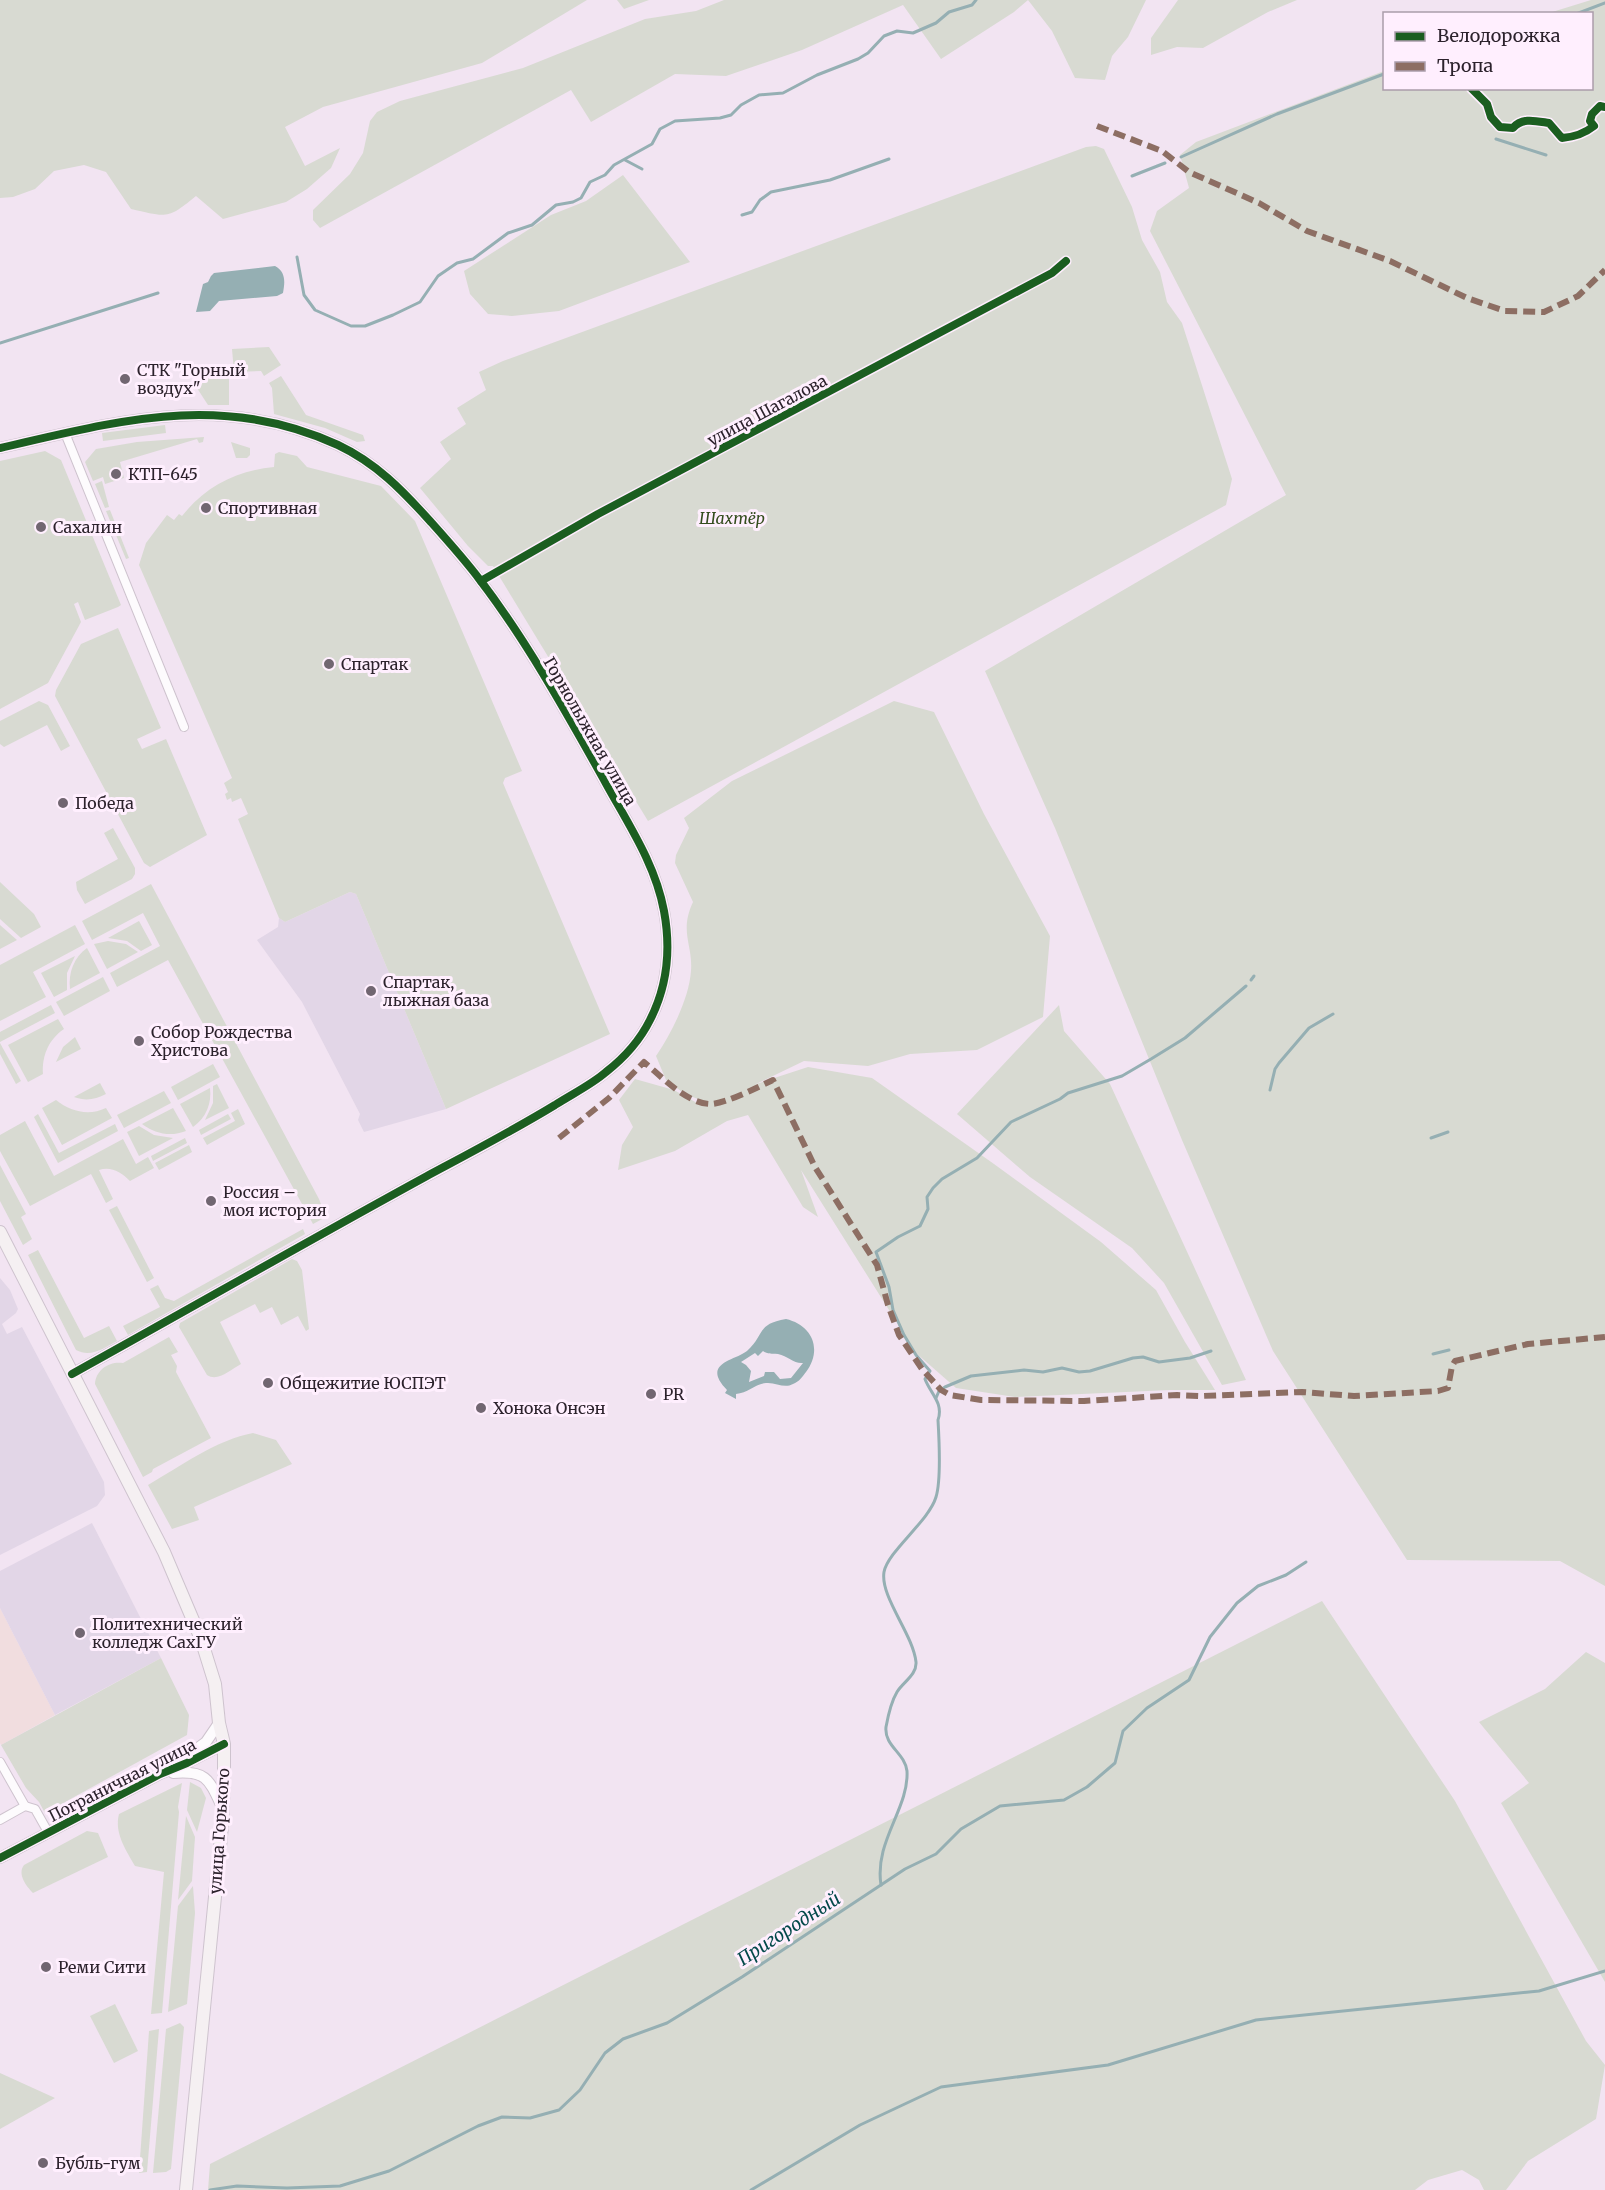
<svg xmlns="http://www.w3.org/2000/svg" width="1605" height="2190" font-family="Merriweather,serif">
	<style>
		.industrial { fill: #f1dddf }
		.education { fill: #e2d6e7 }
		.green { fill: #d8dad2 }
		.water { fill: #95afb3; fill-rule: evenodd }
		.lines { fill: none; stroke-linecap: round; stroke-linejoin: round }
		.stream { stroke: #95afb3; stroke-width: 3 }
		.minor-casing { stroke: #cec3ce; stroke-width: 10 }
		.tertiary-casing { stroke: #cec3ce; stroke-width: 12 }
		.secondary-casing { stroke: #cec3ce; stroke-width: 14 }
		.minor { stroke: #fdfbfd; stroke-width: 8 }
		.tertiary { stroke: #fdfbfd; stroke-width: 10 }
		.secondary { stroke: #f5f0f2; stroke-width: 12 }
		.quiet { stroke: #8d6e63; stroke-width: 6; stroke-dasharray: 12 6; stroke-linecap: butt }
		.cycleway-casing { stroke: #ffeffe; stroke-width: 11 }
		.cycleway { stroke: #1b5e20; stroke-width: 8 }
		.poi-dot { fill: #716671; stroke: #ffeffe; stroke-width: 2 }
		.labels { text-anchor: middle; stroke-width: 6; stroke-linejoin: round; paint-order: stroke }
		.poi-label { font-size: 16px; fill: #2c222c; stroke: #ffeffe; text-anchor: start }
		.street-label { font-size: 16px; fill: #2c222c; stroke: #ffeffe }
		.park-label { font-size: 16px; font-style: italic; fill: #334c1d; stroke: #ffeffe }
		.water-label { font-size: 18px; font-style: italic; fill: #03494a; stroke: #ffeffe }
	</style>
	<rect width="100%" height="100%" fill="#f2e4f2"/>
	<!-- industrial -->
	<polygon class="industrial" points="0,1608 55,1715 1,1745 0,1743"/>
	<!-- education -->
	<g class="education">
		<polygon points="350,892 356,894 446,1109 364,1132 358,1120 360,1114 302,1002 257,940 278,927 279,918 285,922"/>
		<polygon points="0,1278 10,1290 18,1309 16,1313 2,1324 7,1334 22,1327 104,1482 105,1495 97,1506 0,1555"/>
		<polygon points="92,1523 161,1658 55,1715 0,1608 0,1571"/>
	</g>
	<!-- green -->
	<g class="green">
		<path d="M0 0H587L482 63 323 107 285 127 305 166 340 148 331 168 307 189 286 202 223 219 196 196C167 220 167 217 131 209L106 172 84 165 54 171 35 189 13 197 0 198Z"/>
		<polygon points="617,0 649,0 624,9"/>
		<polygon points="724,0 1146,0 1128,37 1112,56 1105,80 1075,78 1052,31 1028,0 1014,12 941,59 903,5 802,50 726,76 675,74 591,122 571,90 320,228 313,220 313,210 350,174 363,153 370,121 377,112 400,101 523,68 645,19 696,11"/>
		<polygon points="1178,0 1297,0 1268,12 1203,48 1177,47 1151,55 1151,38"/>
		<polygon points="1591,0 1605,0 1605,1586 1560,1561 1407,1560 1273,1351 1182,1140 1055,828 985,671 1286,495 1150,231 1157,211 1189,188 1180,155 1196,142 1384,71 1384,88 1592,88 1592,14 1549,13"/>
		<polygon points="1096,146 1104,149 1132,207 1142,240 1160,272 1167,302 1182,323 1232,479 1226,505 648,821 493,566 488,566 468,546 420,488 451,459 440,442 466,424 457,408 486,390 479,372 503,361 1086,147"/>
		<polygon points="623,175 690,262 559,311 512,316 488,314 470,294 464,271 551,215 586,201"/>
		<polygon points="269,347 281,365 264,376 261,371 234,372 232,349"/>
		<polygon points="281,376 306,415 363,435 365,441 357,442 325,428 274,414 272,388 269,383"/>
		<polygon points="195,378 229,378 229,405 208,405 195,385"/>
		<polygon points="165,425 166,433 103,441 102,433"/>
		<polygon points="204,437 203,442 199,443 197,439 120,462 124,478 105,484 103,477 93,481 85,462 96,449 137,442"/>
		<polygon points="231,442 250,448 250,455 247,458 236,458"/>
		<polygon points="45,451 61,460 121,605 118,607 85,620 78,602 74,604 81,622 48,683 0,709 0,461"/>
		<path d="M279 452 297 456 307 467 381 486 415 521 522 771 505 778 503 783 610 1034 446 1109 356 894 350 892 285 922 279 918 238 819 248 814 241 798 232 802 231 798 227 800 225 794 228 792 224 783 232 778 139 565 146 543 167 515 174 520 179 514 182 516C206 486 236 471 274 467L275 454Z"/>
		<polygon points="102,481 109,507 105,508 95,484"/>
		<polygon points="110,510 129,558 126,559 106,511"/>
		<polygon points="118,628 161,728 137,739 142,749 166,739 207,835 150,867 144,863 55,696 56,690 81,644"/>
		<polygon points="39,701 48,705 70,746 61,751 47,725 4,747 0,744 0,721"/>
		<path d="M894 701 934 712 984 814 1050 936 1043 1017 977 1050 910 1054 868 1066 804 1061 756 1084 808 1067 872 1078 994 1164 1101 1242 1156 1290 1185 1342 1215 1390H1170L1015 1397 956 1388 916 1353 801 1170 818 1217 803 1207 748 1115 727 1121 675 1151 618 1170 622 1145 633 1127 619 1100 635 1079 674 1090 697 1103 703 1101 685 1094 666 1080 656 1056C671 1034 689 999 691 971 693 944 679 932 693 902L675 863 676 855 689 828 684 818 732 781Z"/>
		<polygon points="113,828 135,868 135,874 132,879 85,904 77,890 76,882 118,859 104,833"/>
		<polygon points="0,882 34,914 41,927 21,938 0,919"/>
		<polygon points="151,884 319,1199 326,1217 313,1224 168,960 117,987 110,973 160,946 143,913 92,940 82,921"/>
		<polygon points="139,921 152,945 141,951 127,941 108,938"/>
		<polygon points="0,925 17,940 0,949"/>
		<polygon points="75,925 85,944 33,972 46,997 0,1021 0,965"/>
		<polygon points="108,941 126,944 138,952 107,969 94,944"/>
		<path d="M87 948 100 973 70 989C68 973 74 957 87 948Z"/>
		<polygon points="75,956 67,973 67,990 54,997 41,973"/>
		<polygon points="103,977 110,991 64,1016 56,1002"/>
		<polygon points="51,1005 55,1013 0,1042 0,1032"/>
		<polygon points="1059,1005 1064,1031 1110,1084 1246,1380 1222,1385 1164,1283 1132,1248 1030,1177 957,1114"/>
		<path d="M58 1019 64 1029C48 1040 42 1056 43 1074L28 1082 8 1045Z"/>
		<polygon points="75,1037 81,1049 56,1062 63,1047"/>
		<polygon points="0,1043 21,1081 16,1084 0,1054"/>
		<polygon points="213,1064 220,1077 178,1100 171,1087"/>
		<path d="M100 1083 106 1094C95 1100 85 1101 74 1097Z"/>
		<polygon points="217,1084 229,1108 205,1120 213,1103 213,1086"/>
		<path d="M210 1088C212 1103 206 1118 193 1127L180 1104Z"/>
		<polygon points="164,1091 171,1103 124,1128 117,1115"/>
		<path d="M56 1100C71 1112 89 1116 106 1108L112 1118 62 1145 42 1108Z"/>
		<path d="M173 1108 186 1131C171 1137 155 1134 142 1124Z"/>
		<polygon points="238,1109 245,1124 207,1145 203,1138 235,1121 231,1113"/>
		<polygon points="38,1114 59,1153 115,1124 118,1131 58,1163 34,1117"/>
		<polygon points="228,1114 231,1119 201,1135 199,1130"/>
		<path d="M25 1121 54 1176 123 1139 136 1164 148 1157 154 1168 130 1181C121 1172 111 1166 99 1170L113 1199 106 1203 91 1174 30 1206 0 1151V1135Z"/>
		<polygon points="139,1126 154,1135 173,1138 139,1156 127,1132"/>
		<polygon points="185,1138 187,1143 153,1161 151,1156"/>
		<polygon points="189,1145 192,1152 159,1170 155,1163"/>
		<polygon points="0,1165 26,1214 21,1217 32,1239 23,1245 0,1201"/>
		<polygon points="117,1206 154,1278 147,1282 109,1210"/>
		<polygon points="303,1229 305,1234 128,1335 123,1326 160,1307 150,1289 158,1285 165,1298 174,1301"/>
		<path d="M38 1250 84 1338 109 1326 117 1341C104 1348 91 1358 76 1350L28 1255Z"/>
		<path d="M292 1259 297 1261 302 1270 309 1329 306 1331 298 1316 281 1325 272 1307 260 1313 255 1304 220 1322 241 1364C230 1370 218 1382 207 1375L179 1327 180 1323Z"/>
		<path d="M169 1337 178 1352 171 1355 177 1366 176 1372 211 1438 153 1469 152 1472 143 1477 95 1384C96 1369 110 1361 123 1363Z"/>
		<path d="M253 1433 276 1440 292 1464 194 1507 199 1520 172 1529 148 1485C179 1467 218 1439 253 1433Z"/>
		<polygon points="1322,1601 1455,1801 1586,2041 1605,2065 1596,2119 1528,2161 1506,2190 1484,2190 1479,2180 1462,2170 1428,2180 1415,2190 208,2190 210,2164"/>
		<polygon points="1586,1652 1605,1663 1605,1982 1501,1803 1529,1783 1479,1722 1545,1689"/>
		<polygon points="161,1658 189,1715 187,1735 45,1813 39,1802 26,1788 1,1745"/>
		<polygon points="190,1782 201,1788 206,1798 197,1832 187,1810"/>
		<path d="M182 1783 178 1807 179 1812 162 2013 151 2014 164 1872 135 1866C126 1850 114 1833 119 1814Z"/>
		<polygon points="186,1816 195,1837 192,1881 178,1900"/>
		<path d="M87 1831 98 1833 108 1857 33 1893C26 1886 17 1874 24 1865Z"/>
		<polygon points="193,1886 195,1913 187,2004 168,2012 178,1906"/>
		<polygon points="115,2004 138,2051 114,2063 90,2016"/>
		<polygon points="180,2023 184,2027 171,2169 166,2172 153,2173 166,2029"/>
		<polygon points="159,2029 147,2172 139,2173 149,2031"/>
		<polygon points="0,2073 55,2098 0,2129"/>
	</g>
	<!-- water -->
	<g class="water">
		<path d="M275 266C286 272 285 282 283 293L277 296 219 301 210 311 196 312 203 284 208 282 211 276 214 273Z"/>
		<path d="M786 1319C812 1325 823 1349 806 1372 803 1376 799 1382 793 1384 784 1389 776 1382 766 1383 755 1384 748 1393 736 1394V1399L725 1393 727 1390C701 1363 734 1361 747 1351 765 1335 756 1324 786 1319ZM763 1351C769 1355 772 1353 778 1354 788 1356 794 1364 803 1363L791 1378 780 1379 774 1372H765L764 1376 749 1382 751 1371 746 1365 741 1362 755 1353 758 1356Z"/>
	</g>
	<g class="lines">
		<!-- stream -->
		<g class="stream">
			<polyline points="1576,14 1605,3"/>
			<polyline points="1496,139 1546,155"/>
			<polyline points="1181,157 1277,114 1384,74"/>
			<polyline points="625,160 642,169"/>
			<polyline points="1132,176 1165,163"/>
			<polyline points="742,215 752,212 760,200 771,192 830,180 889,159"/>
			<polyline points="297,257 304,295 315,310 351,326 365,326 393,315 420,302 438,276 457,263 473,259 508,233 532,225 556,205 573,202 581,198 590,182 605,175 614,165 652,144 660,129 675,121 720,118 731,115 741,105 759,95 783,93 817,75 858,59 868,53 884,36 897,31 913,33 936,23 949,12 972,5 976,0"/>
			<polyline points="0,343 158,293"/>
			<polyline points="1251,980 1254,976"/>
			<polyline points="1270,1090 1275,1069 1279,1063 1309,1028 1333,1014"/>
			<polyline points="1431,1138 1448,1132"/>
			<polyline points="1433,1354 1449,1350"/>
			<polyline points="936,1398 939,1391 945,1387 971,1376 1024,1370 1043,1372 1062,1368 1079,1372 1090,1371 1133,1358 1143,1357 1159,1362 1190,1358 1211,1351"/>
			<path d="M881 1885C874 1841 909 1809 907 1771 905 1753 884 1746 886 1727 888 1716 891 1702 897 1692 903 1682 917 1675 916 1662 913 1634 880 1597 884 1572 888 1551 929 1521 936 1497 941 1481 939 1437 938 1420 944 1403 930 1393 925 1379L930 1371 916 1355 904 1335 893 1310 889 1287 876 1252 898 1237 920 1226 928 1209 927 1197 933 1188 942 1179 977 1158 1011 1122 1060 1099 1068 1093 1122 1076 1151 1059 1185 1038 1246 986"/>
			<polyline points="210,2190 237,2186 287,2188 340,2186 389,2171 478,2126 502,2117 530,2118 559,2110 580,2090 605,2053 623,2039 667,2023 742,1977 905,1869 936,1854 961,1829 1000,1806 1064,1800 1087,1787 1115,1763 1123,1731 1147,1708 1189,1680 1210,1637 1237,1603 1258,1586 1286,1575 1306,1562"/>
			<polyline points="751,2190 860,2125 941,2087 1108,2065 1256,2020 1539,1991 1605,1971"/>
		</g>
		<defs>
			<g id="minor">
				<polyline points="65,433 184,727"/>
				<polyline points="481,581 598,514 1052,273 1066,261"/>
				<polyline points="0,1762 25,1806 35,1809 48,1832"/>
				<polyline points="0,1820 25,1806"/>
			</g>
			<g id="tertiary">
				<path d="M0 448C118 421 221 391 338 445 376 463 402 490 430 521 447 540 465 560 480 580 526 640 566 712 603 778 626 821 655 862 664 911 671 949 668 985 650 1020 640 1040 624 1058 606 1072 591 1085 572 1094 555 1105 514 1130 470 1153 427 1176 308 1241 191 1308 72 1374"/>
				<polyline points="183,1759 206,1742 219,1723"/>
				<path d="M173 1773C206 1770 209 1779 222 1807"/>
				<polyline points="0,1858 160,1774 187,1763 224,1744"/>
			</g>
			<polyline id="secondary" points="0,1232 164,1552 201,1639 215,1684 219,1723 224,1744 224,1776 222,1826 186,2190"/>
		</defs>
		<!-- minor casing -->
		<use href="#minor" class="minor-casing"/>
		<!-- tertiary casing -->
		<use href="#tertiary" class="tertiary-casing"/>
		<!-- secondary casing -->
		<use href="#secondary" class="secondary-casing"/>
		<!-- minor -->
		<use href="#minor" class="minor"/>
		<!-- tertiary -->
		<use href="#tertiary" class="tertiary"/>
		<!-- secondary -->
		<use href="#secondary" class="secondary"/>
		<!-- quiet -->
		<g class="quiet">
			<polyline points="1097,126 1162,151 1189,172 1259,203 1307,231 1390,261 1467,298 1505,311 1544,312 1578,296 1605,270"/>
			<path d="M559 1138 609 1098 644 1062C662 1077 687 1104 711 1104 727 1103 758 1087 773 1080L815 1167 877 1265 888 1305 899 1335 922 1369 941 1390 950 1395 981 1400 1084 1401 1177 1395 1201 1396 1302 1392 1354 1396 1438 1391 1448 1388 1452 1366 1455 1361 1528 1344 1605 1337"/>
		</g>
		<defs>
			<g id="cycleway">
				<path d="M1471 88 1487 104 1491 117 1500 127 1513 128C1522 117 1536 121 1549 123L1562 138C1575 137 1584 134 1594 126L1590 121 1592 114 1600 106 1605 107"/>
				<path d="M0 448C118 421 221 391 338 445 376 463 402 490 430 521 447 540 465 560 480 580 526 640 566 712 603 778 626 821 655 862 664 911 671 949 668 985 650 1020 640 1040 624 1058 606 1072 591 1085 572 1094 555 1105 514 1130 470 1153 427 1176 308 1241 191 1308 72 1374"/>
				<polyline points="481,581 598,514 1052,273 1066,261"/>
				<polyline points="0,1858 160,1774 187,1763 224,1744"/>
			</g>
		</defs>
		<!-- cycleway casing -->
		<use href="#cycleway" class="cycleway-casing"/>
		<!-- cycleway -->
		<use href="#cycleway" class="cycleway"/>
	</g>
	<!-- markers -->
	<g class="poi-dot">
		<circle cx="125" cy="379" r="6"/>
		<circle cx="116" cy="474" r="6"/>
		<circle cx="206" cy="508" r="6"/>
		<circle cx="41" cy="527" r="6"/>
		<circle cx="329" cy="664" r="6"/>
		<circle cx="63" cy="803" r="6"/>
		<circle cx="371" cy="991" r="6"/>
		<circle cx="139" cy="1041" r="6"/>
		<circle cx="211" cy="1201" r="6"/>
		<circle cx="268" cy="1383" r="6"/>
		<circle cx="651" cy="1394" r="6"/>
		<circle cx="481" cy="1408" r="6"/>
		<circle cx="80" cy="1633" r="6"/>
		<circle cx="46" cy="1967" r="6"/>
		<circle cx="43" cy="2163" r="6"/>
	</g>
	<g class="labels">
		<!-- poi labels -->
		<g class="poi-label">
			<text x="137" y="376">СТК "Горный<tspan x="137" dy="18">воздух"</tspan></text>
			<text x="128" y="480">КТП-645</text>
			<text x="218" y="514">Спортивная</text>
			<text x="53" y="533">Сахалин</text>
			<text x="341" y="670">Спартак</text>
			<text x="75" y="809">Победа</text>
			<text x="383" y="988">Спартак,<tspan x="383" dy="18">лыжная база</tspan></text>
			<text x="151" y="1038">Собор Рождества<tspan x="151" dy="18">Христова</tspan></text>
			<text x="223" y="1198">Россия –<tspan x="223" dy="18">моя история</tspan></text>
			<text x="280" y="1389">Общежитие ЮСПЭТ</text>
			<text x="663" y="1400">PR</text>
			<text x="493" y="1414">Хонока Онсэн</text>
			<text x="92" y="1630">Политехнический<tspan x="92" dy="18">колледж СахГУ</tspan></text>
			<text x="58" y="1973">Реми Сити</text>
			<text x="55" y="2169">Бубль-гум</text>
		</g>
		<!-- street labels -->
		<g class="street-label">
			<text transform="translate(767 410) rotate(-28)" y="6">улица Шагалова</text>
			<text transform="translate(590 731) rotate(60)" y="6">Горнолыжная улица</text>
			<text transform="translate(122 1780) rotate(-27)" y="6">Пограничная улица</text>
			<text transform="translate(219 1831) rotate(-86)" y="6">улица Горького</text>
		</g>
		<!-- park labels -->
		<g class="park-label">
			<text x="732" y="524">Шахтёр</text>
		</g>
		<!-- water labels -->
		<g class="water-label">
			<text transform="translate(789 1929) rotate(-33)" y="6">Пригородный</text>
		</g>
	</g>
	<!-- legend -->
	<rect x="1383" y="12" width="210" height="78" fill="#ffeffe" stroke="#ab9daa" stroke-width="1.5"/>
	<rect x="1395" y="32" width="30" height="9" fill="#1b5e20" stroke="#ab9daa" stroke-width="1.5"/>
	<text x="1437" y="42" font-size="18" fill="#2c222c">Велодорожка</text>
	<rect x="1395" y="62" width="30" height="9" fill="#8d6e63" stroke="#ab9daa" stroke-width="1.5"/>
	<text x="1437" y="72" font-size="18" fill="#2c222c">Тропа</text>
</svg>
